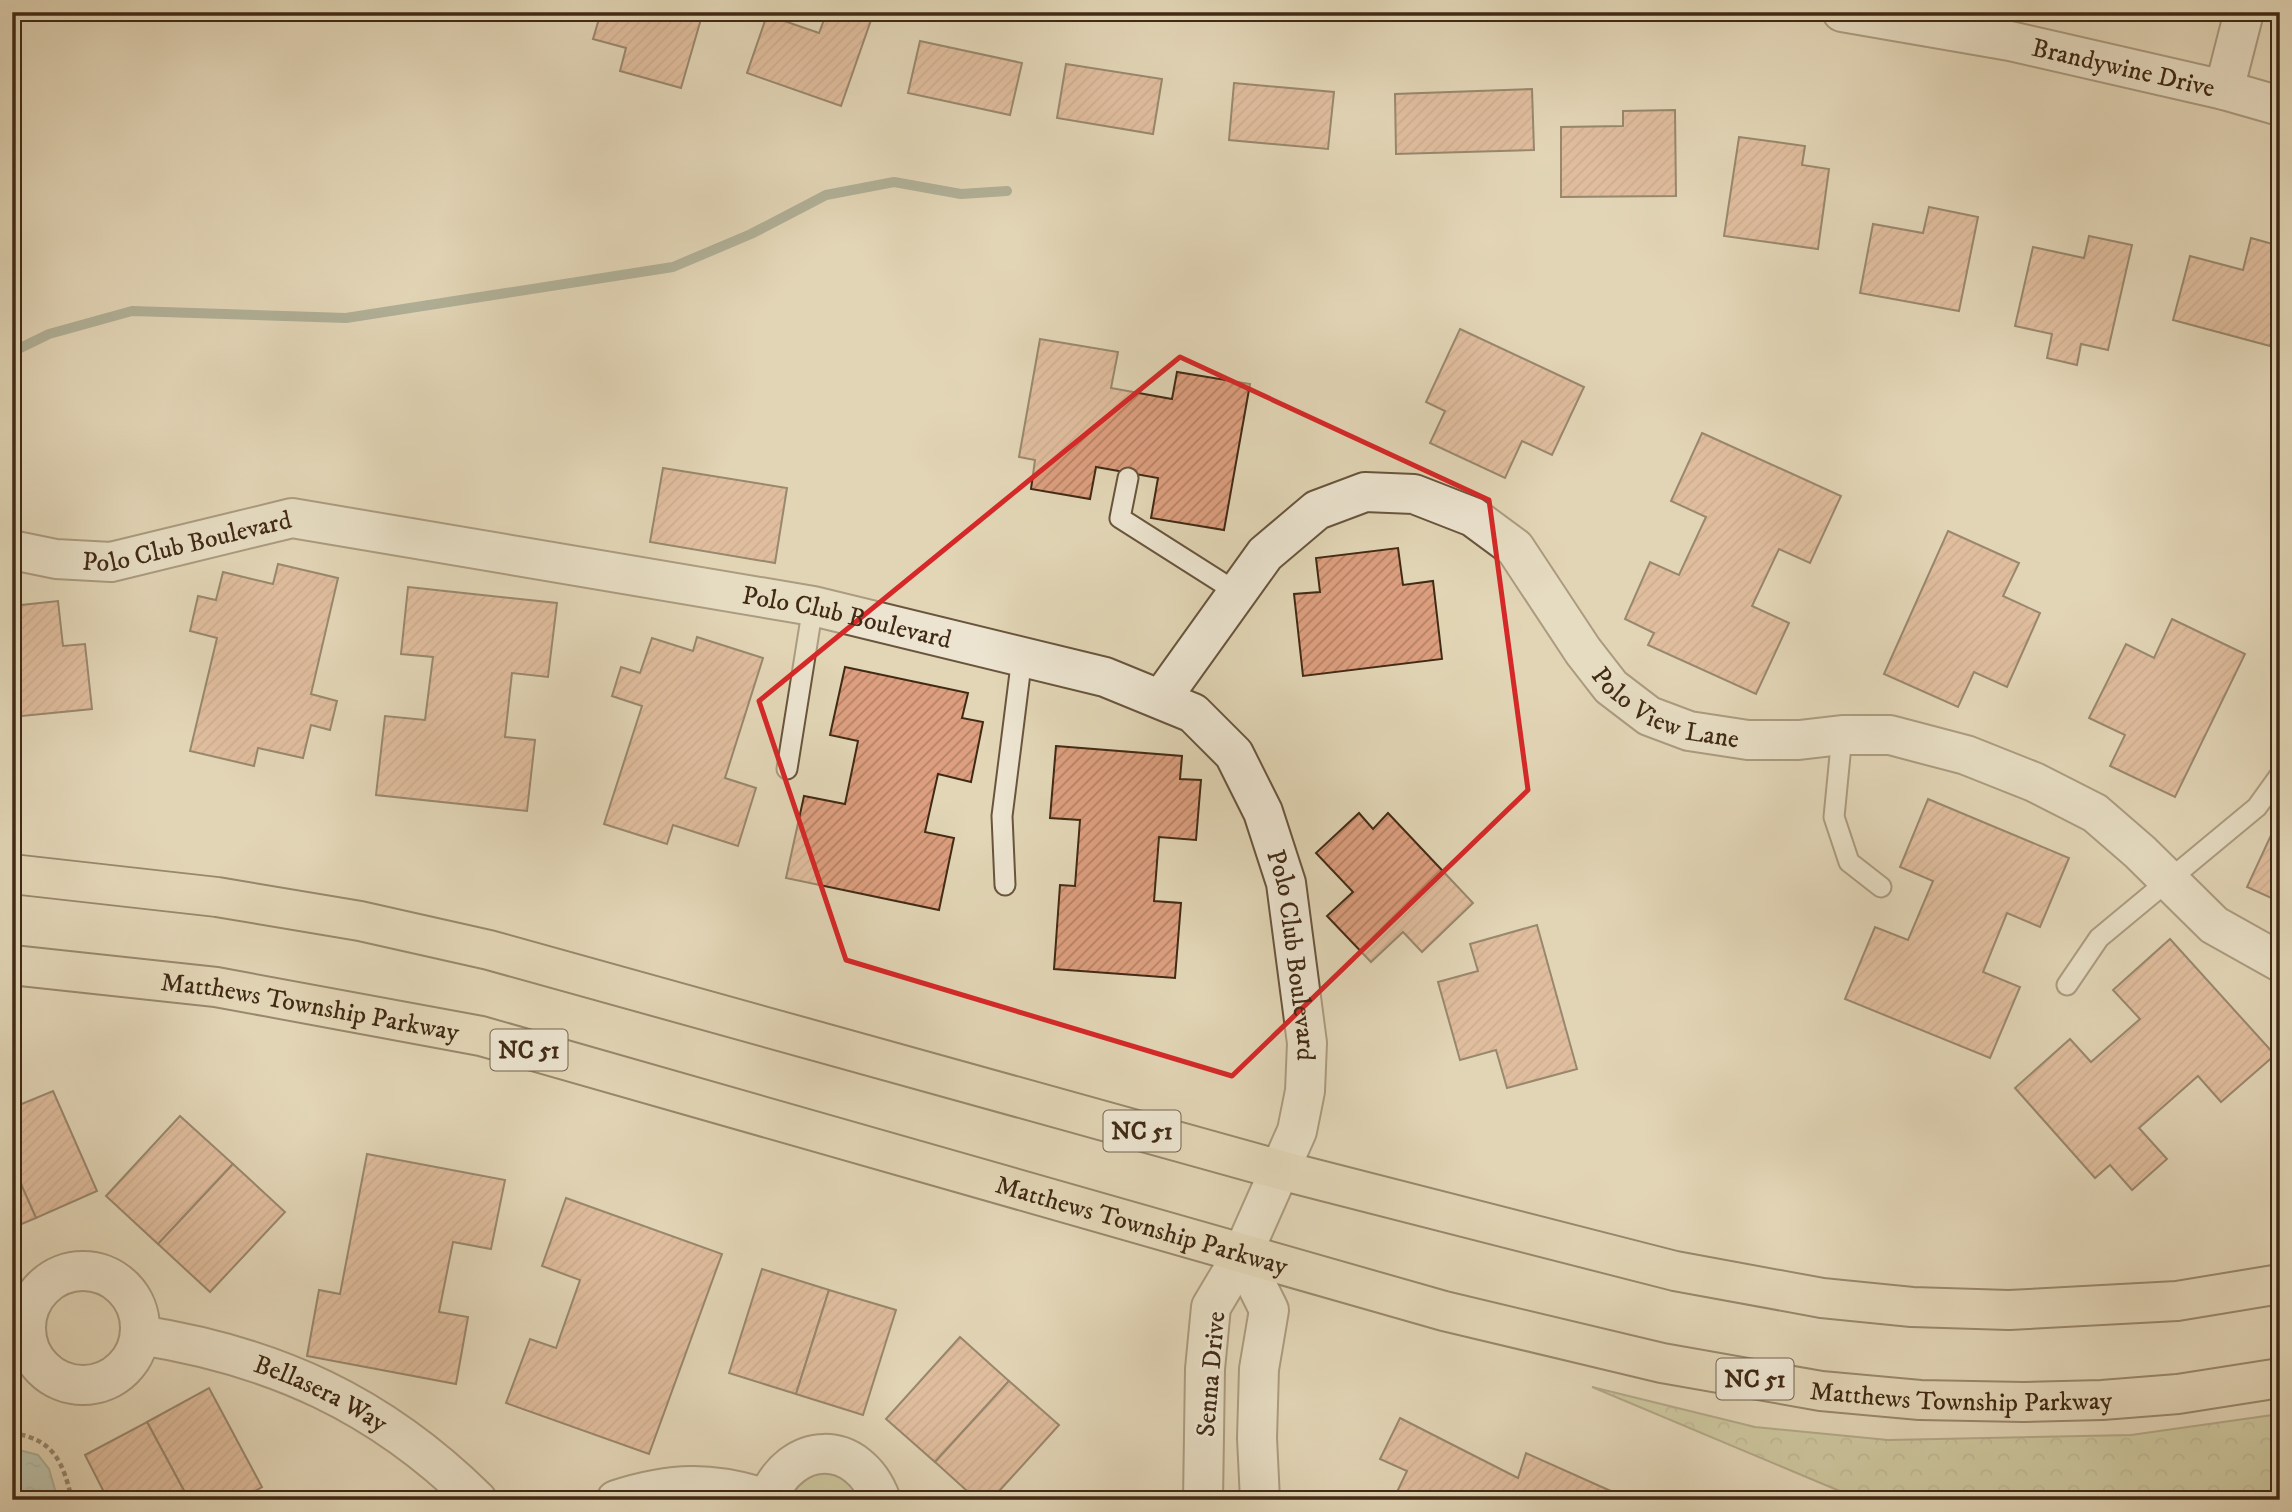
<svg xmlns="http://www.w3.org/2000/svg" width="2292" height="1512" font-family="'IM FELL DW Pica',serif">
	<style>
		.green { fill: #b8bc8b; stroke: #7c7350; stroke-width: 2 }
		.forest { fill: url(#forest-crowns); stroke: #7c7350; stroke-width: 2 }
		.water { fill: url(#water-ripples); stroke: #738070; stroke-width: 2 }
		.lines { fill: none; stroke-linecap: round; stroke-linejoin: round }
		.stream { stroke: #738070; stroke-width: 10 }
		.building { fill: url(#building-hatch); stroke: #412a15; stroke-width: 2 }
		.lane-casing { stroke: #69553d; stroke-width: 23 }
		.street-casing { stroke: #69553d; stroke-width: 42 }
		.primary-casing { stroke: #412a15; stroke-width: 42 }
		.path { stroke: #412a15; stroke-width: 4.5; stroke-dasharray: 5 3.5; stroke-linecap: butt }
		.lane { stroke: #ece4d0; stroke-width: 19 }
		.street { stroke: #ece4d0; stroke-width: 38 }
		.primary { stroke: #e2d6b6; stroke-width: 38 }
		.marked { fill: none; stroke: #d62828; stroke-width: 5; stroke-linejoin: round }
		.labels { text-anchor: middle; stroke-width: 5; stroke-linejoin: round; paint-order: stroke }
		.shield { fill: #ece4d0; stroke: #74624d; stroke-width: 2 }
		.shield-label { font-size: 24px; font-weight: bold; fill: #412a15 }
		.street-label { font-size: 26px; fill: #412a15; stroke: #ece4d0 }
	</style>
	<defs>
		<pattern id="forest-crowns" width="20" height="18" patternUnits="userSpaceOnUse" patternTransform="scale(1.75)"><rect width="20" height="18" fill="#b8bc8b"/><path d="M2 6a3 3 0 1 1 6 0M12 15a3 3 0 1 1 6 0" fill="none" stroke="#979970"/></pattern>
		<pattern id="water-ripples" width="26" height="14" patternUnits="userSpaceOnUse" patternTransform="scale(1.75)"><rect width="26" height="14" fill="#95b9ad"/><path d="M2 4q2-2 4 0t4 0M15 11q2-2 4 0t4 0" fill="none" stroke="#7b978c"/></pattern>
		<pattern id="building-hatch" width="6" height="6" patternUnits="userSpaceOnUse" patternTransform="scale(1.75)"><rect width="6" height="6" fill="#dd9f7f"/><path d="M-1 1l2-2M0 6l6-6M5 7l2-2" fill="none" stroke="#b58267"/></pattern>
	</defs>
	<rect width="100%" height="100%" fill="#e2d6b6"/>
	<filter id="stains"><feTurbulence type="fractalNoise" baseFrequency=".00286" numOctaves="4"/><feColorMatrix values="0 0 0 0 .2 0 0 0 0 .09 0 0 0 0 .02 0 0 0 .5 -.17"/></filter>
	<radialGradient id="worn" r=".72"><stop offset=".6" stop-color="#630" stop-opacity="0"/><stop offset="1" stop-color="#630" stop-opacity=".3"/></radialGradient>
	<!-- green -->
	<path class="green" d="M819 1473C845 1472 848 1481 863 1500H791C796 1485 805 1479 819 1473Z"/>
	<!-- forest -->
	<polygon class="forest" points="1592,1387 1755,1427 1888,1440 2131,1435 2280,1414 2280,1500 1861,1500"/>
	<!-- water -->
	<polygon class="water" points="19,1450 38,1455 49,1469 58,1500 12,1500 12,1451"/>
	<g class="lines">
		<!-- stream -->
		<polyline class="stream" points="12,352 49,334 132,311 346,318 673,267 751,234 826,195 894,182 961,194 1007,191"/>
	</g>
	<!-- building -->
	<g class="building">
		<polygon points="601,12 678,12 701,19 681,88 620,71 626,48 593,39"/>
		<polygon points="827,12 849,12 871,20 841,106 747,73 767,15 819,33"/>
		<polygon points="920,41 1022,63 1010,115 908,93"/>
		<polygon points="1066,64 1162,79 1153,134 1057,118"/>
		<polygon points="1234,83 1334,92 1328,149 1229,140"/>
		<polygon points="1532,89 1534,150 1396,154 1395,94"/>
		<polygon points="1675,110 1676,196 1561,197 1561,127 1623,126 1623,111"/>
		<polygon points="1739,137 1805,146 1802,165 1829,169 1818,249 1724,236"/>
		<polygon points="1929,207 1978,217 1959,311 1860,293 1873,224 1923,233"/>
		<polygon points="2089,236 2132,245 2108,350 2081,344 2077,365 2047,358 2052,334 2015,326 2033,247 2084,258"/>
		<polygon points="2251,238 2280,246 2280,312 2270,346 2173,320 2190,256 2243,270"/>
		<polygon points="1460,329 1584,387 1552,455 1522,441 1505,478 1430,443 1445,411 1426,402"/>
		<polygon points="1040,339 1118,352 1111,388 1172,399 1177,372 1250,384 1224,530 1151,518 1158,478 1096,467 1090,499 1031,489 1035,460 1019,457"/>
		<polygon points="1702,433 1841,496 1810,563 1779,549 1752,606 1789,623 1756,694 1648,645 1654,633 1625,619 1650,562 1679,575 1706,517 1671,501"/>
		<polygon points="663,468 787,488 775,563 650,542"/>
		<polygon points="1948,531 2019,563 2003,596 2040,613 2007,687 1974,672 1958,707 1884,674"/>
		<polygon points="1398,548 1403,585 1433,581 1442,659 1303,676 1294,594 1320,592 1316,558"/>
		<polygon points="278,564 338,578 311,694 337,701 330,730 311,725 303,758 258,748 254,766 190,751 217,638 190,631 198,596 216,600 223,572 273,584"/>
		<polygon points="408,587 557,603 548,677 512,673 505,737 535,740 527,811 376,795 385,716 425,720 433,657 401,654"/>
		<polygon points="58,601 63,646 85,644 92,709 12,717 12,606"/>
		<polygon points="2172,619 2245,654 2175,797 2110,766 2125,735 2089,718 2126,644 2154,658"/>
		<polygon points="697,637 763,658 725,778 756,788 738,846 673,825 667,844 604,824 642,706 612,696 621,667 640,673 652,638 693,651"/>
		<polygon points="845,667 968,693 962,718 983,722 971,782 938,774 925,832 954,838 939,910 786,878 804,796 845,804 858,741 830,735"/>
		<polygon points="1056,746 1182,756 1180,779 1201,780 1196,840 1159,837 1154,901 1181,903 1175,978 1054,969 1060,885 1075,886 1080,820 1050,818"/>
		<polygon points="1928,799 2069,858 2040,927 2007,913 1983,972 2020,987 1990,1058 1845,999 1875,927 1908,940 1933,881 1900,867"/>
		<polygon points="1359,813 1373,829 1388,813 1473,903 1422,952 1403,932 1371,962 1327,916 1353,892 1316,853"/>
		<polygon points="2278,820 2280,821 2280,902 2247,887"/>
		<polygon points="1537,925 1577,1069 1507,1088 1496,1050 1460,1060 1438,982 1478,971 1470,944"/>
		<polygon points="2170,939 2275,1055 2221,1102 2198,1076 2139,1128 2167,1159 2132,1190 2110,1165 2095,1178 2015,1088 2070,1039 2091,1062 2140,1019 2113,990"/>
		<polygon points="53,1091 97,1191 36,1218 12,1164 12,1108"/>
		<polygon points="180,1116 233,1164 158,1244 106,1196"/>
		<polygon points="367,1154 505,1180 491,1249 453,1242 439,1312 468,1317 456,1384 307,1356 319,1290 340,1294"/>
		<polygon points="12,1164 36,1218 12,1228"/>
		<polygon points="233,1164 285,1212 210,1292 158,1244"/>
		<polygon points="566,1198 722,1254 649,1454 506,1403 530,1339 556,1348 580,1280 542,1266"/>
		<polygon points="762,1269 829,1290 796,1394 729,1373"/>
		<polygon points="829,1290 896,1310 863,1415 796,1394"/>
		<polygon points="960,1337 1009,1381 935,1462 886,1419"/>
		<polygon points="1009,1381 1059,1425 991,1500 977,1500 935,1462"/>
		<polygon points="209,1388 262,1487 239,1500 189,1500 147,1422"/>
		<polygon points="1400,1418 1518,1478 1526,1453 1631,1500 1397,1500 1396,1494 1407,1471 1380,1459"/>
		<polygon points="147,1422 189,1500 108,1500 85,1455"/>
	</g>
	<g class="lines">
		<defs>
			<g id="lane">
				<polyline points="1128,478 1120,518 1238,593"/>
				<polyline points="1842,735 1834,817 1849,862 1881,887"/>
				<polyline points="787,769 813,606"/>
				<polyline points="1005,885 1002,816 1022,657"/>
				<polyline points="2067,985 2099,938 2257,807 2280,775"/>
			</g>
			<g id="street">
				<path id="s1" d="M1842 12 2010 41 2224 90 2280 106"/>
				<polyline points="2224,90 2244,12"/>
				<path id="s2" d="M12 550 56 559 111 562 292 518 813 606 1105 677 1193 713 1234 754 1263 812 1286 883 1307 1043 1305 1091 1297 1131 1242 1255 1211 1307 1205 1369 1203 1500"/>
				<path id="s3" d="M1161 699 1265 554 1317 510 1365 492 1414 494 1473 517 1515 548 1583 651 1611 687 1649 716 1689 731 1748 740H1799L1842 735H1890L1966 755 2034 782 2095 813 2140 852 2214 925 2280 962"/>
				<polyline points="1242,1255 1269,1310 1259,1369 1257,1438 1260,1500"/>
				<circle cx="83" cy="1328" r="57"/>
				<path id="s4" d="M140 1335C274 1356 380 1404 477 1500"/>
				<path d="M616 1500C671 1482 712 1481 767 1499"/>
				<path d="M767 1500C791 1439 858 1438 881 1500"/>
			</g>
			<g id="primary">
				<polyline points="12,874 217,897 360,921 489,950 1280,1170 1675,1271 1822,1298 1912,1307 2009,1310 2177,1301 2280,1284"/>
				<path id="s5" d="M12 965 216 987 481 1036 1444 1311 1662 1363 1821 1391 1920 1400 2024 1402 2102 1400 2178 1394 2280 1378"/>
			</g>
		</defs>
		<!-- lane casing -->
		<use href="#lane" class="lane-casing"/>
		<!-- street casing -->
		<use href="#street" class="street-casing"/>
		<!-- primary casing -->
		<use href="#primary" class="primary-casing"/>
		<!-- path -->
		<path class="path" d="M12 1433C54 1439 63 1462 72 1500"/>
		<!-- lane -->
		<use href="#lane" class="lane"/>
		<!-- street -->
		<use href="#street" class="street"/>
		<!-- primary -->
		<use href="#primary" class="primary"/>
	</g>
	<!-- marked area -->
	<path d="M0 0H2292V1512H0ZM1180 357 1489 500 1528 790 1232 1076 846 960 759 701Z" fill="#e2d6b6" fill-opacity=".55" fill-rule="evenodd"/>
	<path class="marked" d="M1180 357 1489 500 1528 790 1232 1076 846 960 759 701Z"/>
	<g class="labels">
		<!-- shield labels -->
		<g class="shield">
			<rect x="490.5" y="1029.5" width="77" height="41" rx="5"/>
			<rect x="1103.5" y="1110.5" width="77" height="41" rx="5"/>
			<rect x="1716.5" y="1358.5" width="77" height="41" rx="5"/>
		</g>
		<g class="shield-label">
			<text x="529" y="1058">NC 51</text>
			<text x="1142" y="1139">NC 51</text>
			<text x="1755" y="1387">NC 51</text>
		</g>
		<!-- street labels -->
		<g class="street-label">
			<text dy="9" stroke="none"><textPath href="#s1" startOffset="287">Brandywine Drive</textPath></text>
			<text dy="9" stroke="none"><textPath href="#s2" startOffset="178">Polo Club Boulevard</textPath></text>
			<text dy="9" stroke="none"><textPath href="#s2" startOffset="850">Polo Club Boulevard</textPath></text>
			<text dy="9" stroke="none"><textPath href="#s3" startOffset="691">Polo View Lane</textPath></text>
			<text dy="9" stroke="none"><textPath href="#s2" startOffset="1480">Polo Club Boulevard</textPath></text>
			<text dy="9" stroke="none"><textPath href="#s5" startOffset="301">Matthews Township Parkway</textPath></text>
			<text dy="9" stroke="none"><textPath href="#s5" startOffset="1162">Matthews Township Parkway</textPath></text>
			<text transform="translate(1210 1374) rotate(-85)" y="9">Senna Drive</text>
			<text dy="9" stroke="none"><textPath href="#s5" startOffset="2002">Matthews Township Parkway</textPath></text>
			<text dy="9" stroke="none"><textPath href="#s4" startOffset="191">Bellasera Way</textPath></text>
		</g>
	</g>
	<!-- margin -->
	<rect width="2292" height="1512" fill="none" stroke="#e2d6b6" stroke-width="42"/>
	<rect x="14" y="14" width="2264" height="1484" fill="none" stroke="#412a15" stroke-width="3.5"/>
	<rect x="21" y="21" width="2250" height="1470" fill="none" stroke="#412a15" stroke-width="2"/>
	<rect width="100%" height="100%" filter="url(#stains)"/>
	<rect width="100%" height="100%" fill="url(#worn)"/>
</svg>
